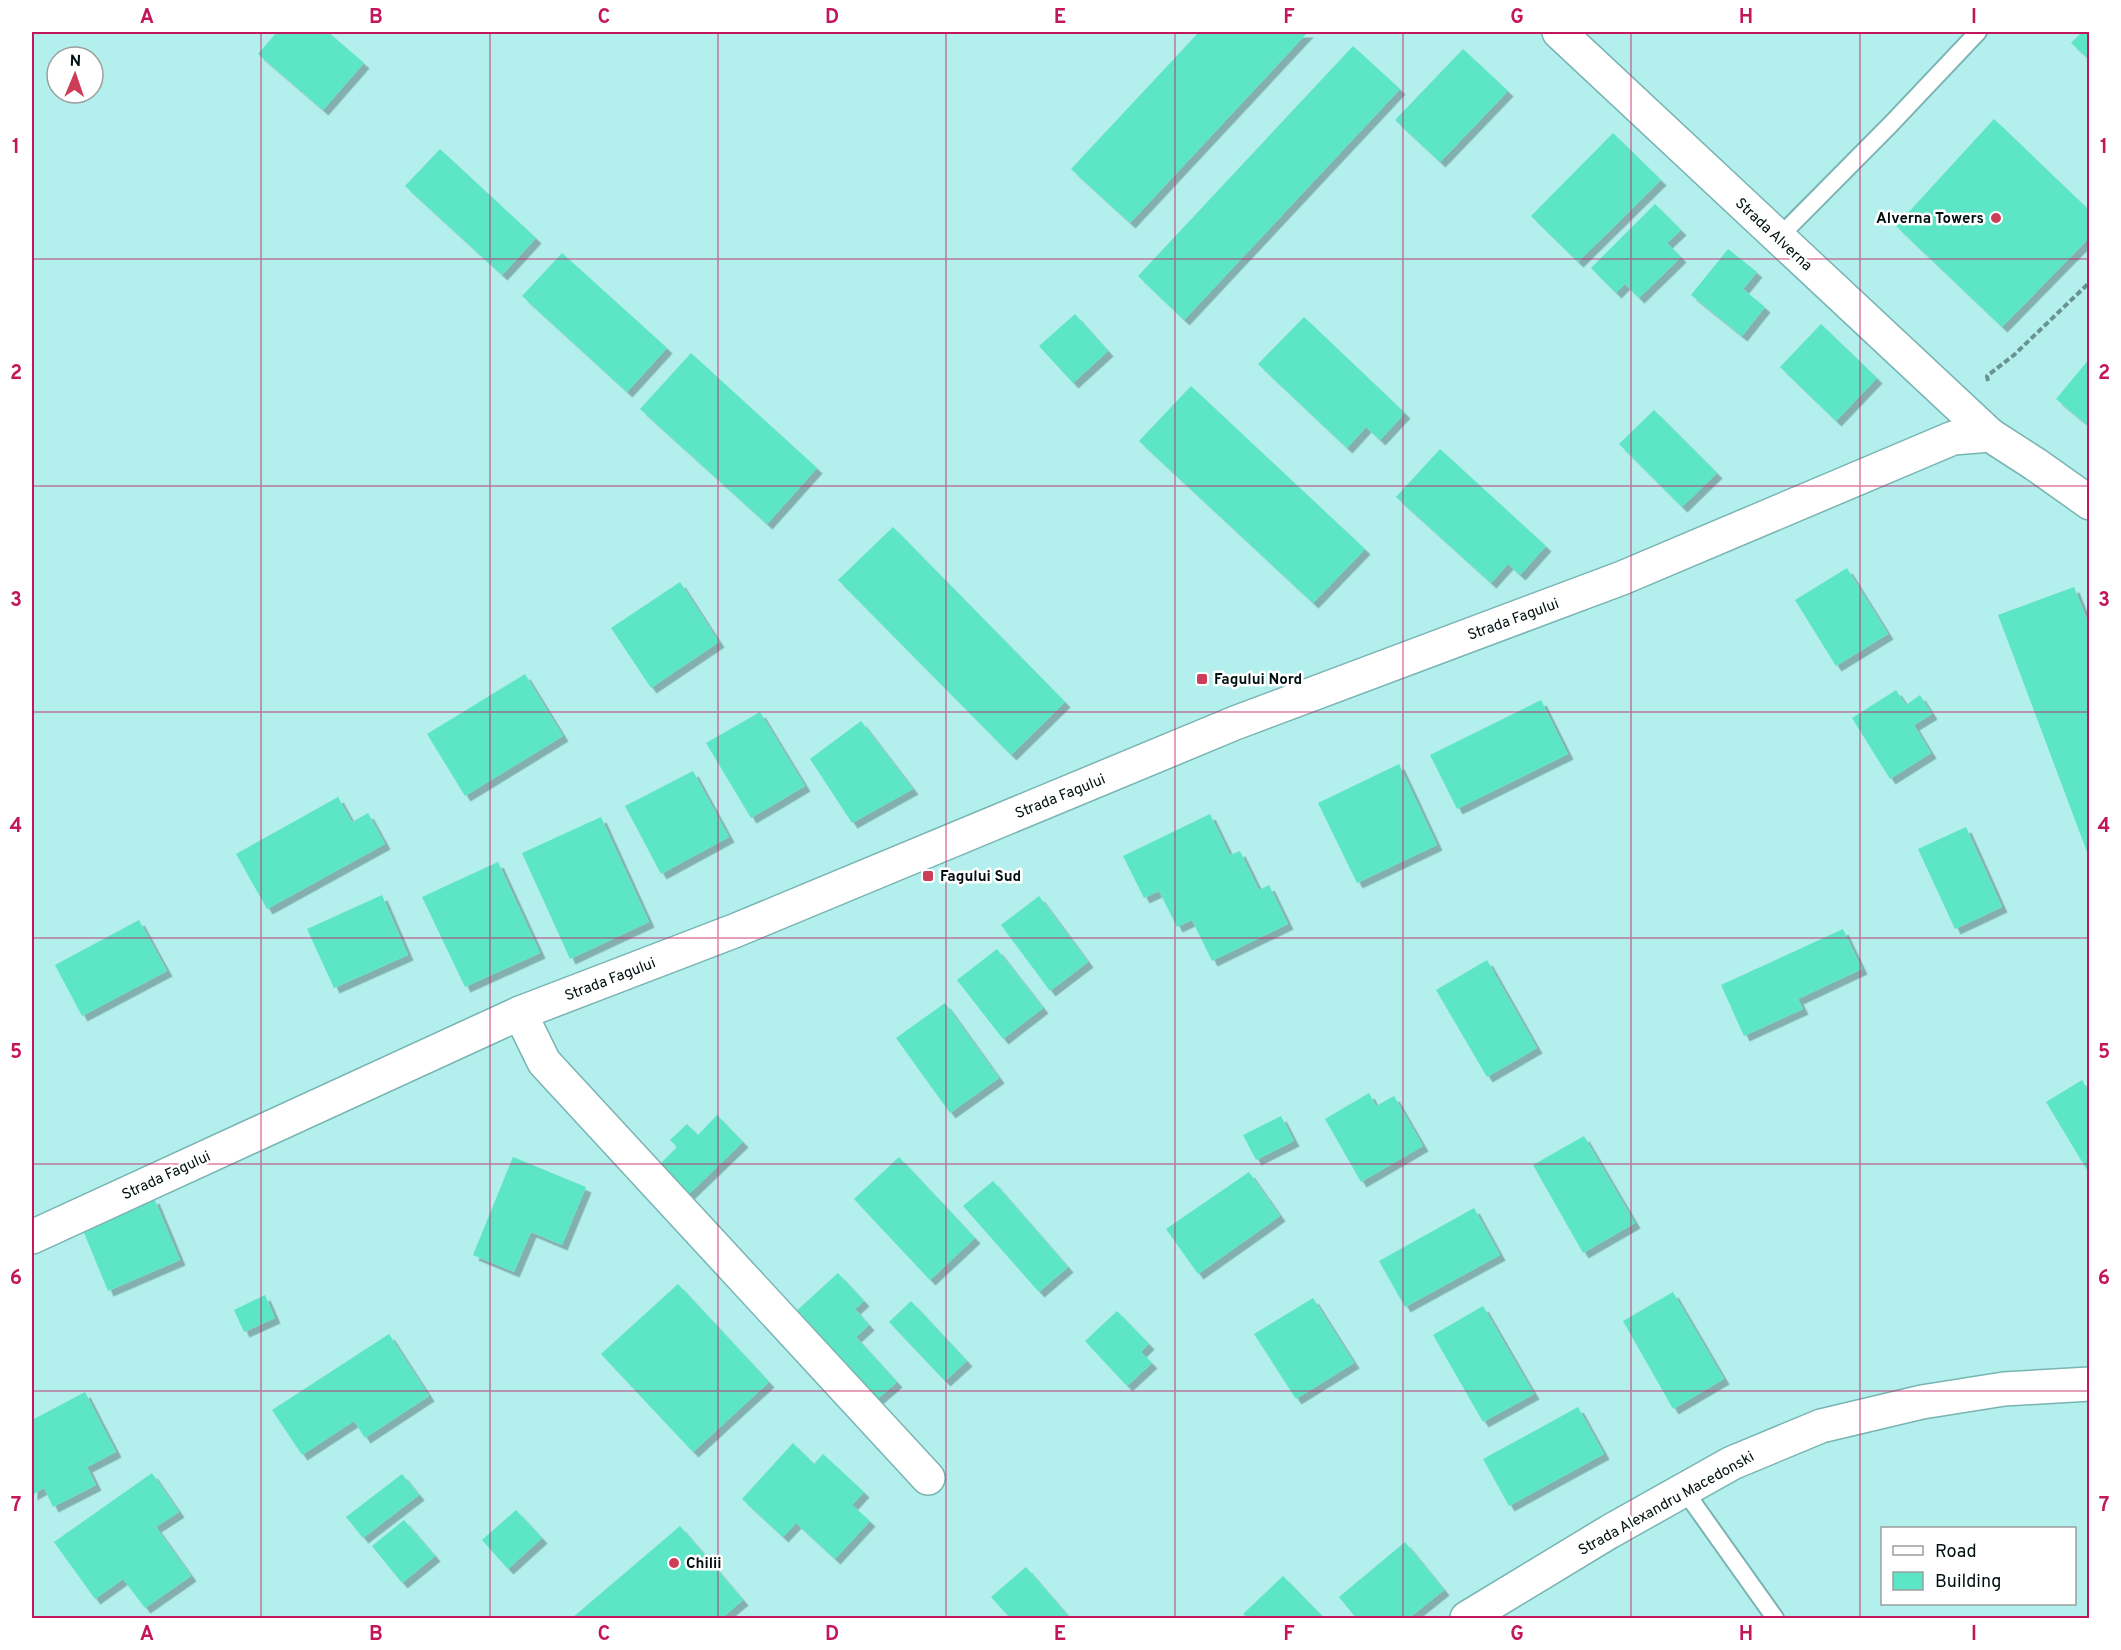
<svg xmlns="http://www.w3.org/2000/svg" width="2121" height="1650" font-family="Overpass,sans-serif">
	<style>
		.building { fill: #5de6c5; filter: url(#shadow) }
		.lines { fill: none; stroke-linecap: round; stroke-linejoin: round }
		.lane-casing { stroke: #79b4b3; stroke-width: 20 }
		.street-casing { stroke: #79b4b3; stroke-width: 36 }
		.secondary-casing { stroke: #79b4b3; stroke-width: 36 }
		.path { stroke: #689391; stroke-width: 4; stroke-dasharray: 6 3; stroke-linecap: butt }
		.lane { stroke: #fff; stroke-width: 16 }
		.street { stroke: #fff; stroke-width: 33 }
		.secondary { stroke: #fff; stroke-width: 33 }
		.grid { fill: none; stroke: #c2185b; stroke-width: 1.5; stroke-opacity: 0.55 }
		.poi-dot { fill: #cd3d57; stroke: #fff; stroke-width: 2 }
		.labels { text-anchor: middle; stroke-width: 5; stroke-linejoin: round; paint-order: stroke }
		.poi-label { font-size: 15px; font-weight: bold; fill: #001010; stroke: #fff; text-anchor: start }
		.street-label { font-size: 15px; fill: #001010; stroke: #fff }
		.neatline { fill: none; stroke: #c2185b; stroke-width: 2 }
		.grid-label { font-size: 20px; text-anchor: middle; font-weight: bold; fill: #c2185b }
	</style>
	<defs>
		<filter id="shadow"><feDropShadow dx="5.5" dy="5.5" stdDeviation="0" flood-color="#0004"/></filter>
	</defs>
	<rect width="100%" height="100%" fill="#b2efed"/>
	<!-- building -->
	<g class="building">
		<polygon points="277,32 328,32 364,63 323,110 258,54"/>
		<polygon points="1199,32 1308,32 1130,223 1071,169"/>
		<polygon points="2082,32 2090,32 2090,60 2071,43"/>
		<polygon points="1353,46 1400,89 1184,320 1138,276"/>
		<polygon points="1463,49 1508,91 1440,162 1395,120"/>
		<polygon points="1994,119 2090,211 2090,237 2002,327 1896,226"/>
		<polygon points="1613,133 1661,180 1578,262 1531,216"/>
		<polygon points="440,149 536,238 502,275 405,186"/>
		<polygon points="1655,204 1681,230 1667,243 1681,257 1639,298 1625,284 1616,293 1591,268"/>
		<polygon points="1728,249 1757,272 1743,289 1765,307 1742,336 1691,295"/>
		<polygon points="562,253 667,348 627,392 522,296"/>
		<polygon points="1075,314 1108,351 1073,383 1039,346"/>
		<polygon points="1304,317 1405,413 1380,440 1366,427 1347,448 1258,364"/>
		<polygon points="1821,324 1877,378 1836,421 1780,367"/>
		<polygon points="691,353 817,468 767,524 640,409"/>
		<polygon points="2090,358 2090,427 2056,399"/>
		<polygon points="1191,386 1365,549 1313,603 1139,441"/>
		<polygon points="1654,410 1717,473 1682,507 1619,444"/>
		<polygon points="1440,449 1546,546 1520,575 1508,564 1491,583 1396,497"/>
		<polygon points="893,527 1065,702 1011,755 838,580"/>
		<polygon points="1847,568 1888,634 1836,666 1795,600"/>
		<polygon points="680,582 719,642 651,688 611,628"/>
		<polygon points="2074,587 2090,627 2089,857 1998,615"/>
		<polygon points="525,674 563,736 465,796 427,734"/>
		<polygon points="1896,690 1906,705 1920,695 1932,714 1914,725 1931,753 1890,779 1852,718"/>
		<polygon points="1541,700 1568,754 1457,809 1430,755"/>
		<polygon points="760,712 805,786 751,818 706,743"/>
		<polygon points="861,721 913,789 852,823 810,759"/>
		<polygon points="1399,764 1437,845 1357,883 1318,803"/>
		<polygon points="693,771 729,837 661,874 625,806"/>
		<polygon points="338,797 352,822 368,813 385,844 267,909 236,854"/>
		<polygon points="1210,814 1230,855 1240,851 1259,890 1269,885 1288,924 1212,961 1192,920 1177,927 1159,891 1144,898 1123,856"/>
		<polygon points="601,817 649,922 570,959 522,853"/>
		<polygon points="1966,827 2002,907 1955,929 1918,849"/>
		<polygon points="498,862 540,953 465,987 422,897"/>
		<polygon points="382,895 408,955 334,988 307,929"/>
		<polygon points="1039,896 1088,962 1050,991 1001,925"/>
		<polygon points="139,920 167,971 82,1016 55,965"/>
		<polygon points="1843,929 1862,969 1798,999 1803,1009 1744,1036 1721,985"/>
		<polygon points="997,949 1043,1008 1003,1039 957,980"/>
		<polygon points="1487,960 1537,1048 1487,1077 1436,990"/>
		<polygon points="945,1003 999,1078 950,1113 896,1038"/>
		<polygon points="2082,1080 2090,1093 2090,1175 2046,1102"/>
		<polygon points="1369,1093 1376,1106 1394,1096 1423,1146 1361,1182 1325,1119"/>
		<polygon points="717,1115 743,1142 689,1194 660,1164 677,1147 670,1140 687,1124 698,1135"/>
		<polygon points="1281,1116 1294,1141 1256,1160 1243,1135"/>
		<polygon points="1584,1136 1635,1223 1583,1253 1533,1165"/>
		<polygon points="513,1157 586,1187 562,1245 531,1232 514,1272 473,1255"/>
		<polygon points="899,1157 975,1238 930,1280 854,1199"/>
		<polygon points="1249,1172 1280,1216 1198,1274 1166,1229"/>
		<polygon points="993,1181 1068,1267 1039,1292 963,1206"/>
		<polygon points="154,1198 180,1260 108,1291 82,1228"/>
		<polygon points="1474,1208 1500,1255 1405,1307 1379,1261"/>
		<polygon points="838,1273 864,1301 855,1309 869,1325 856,1337 897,1382 873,1403 793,1314"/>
		<polygon points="678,1284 769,1382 693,1452 601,1354"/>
		<polygon points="1673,1292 1724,1379 1673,1409 1623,1321"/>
		<polygon points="265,1295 275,1318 244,1332 234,1310"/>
		<polygon points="1313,1298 1354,1363 1296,1399 1254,1334"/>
		<polygon points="911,1301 967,1361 945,1381 889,1322"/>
		<polygon points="1483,1306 1534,1394 1483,1422 1433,1335"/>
		<polygon points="1117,1311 1149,1344 1141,1352 1152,1363 1127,1386 1085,1341"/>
		<polygon points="389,1334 429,1396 365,1438 354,1421 302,1455 272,1410"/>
		<polygon points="85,1392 116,1452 87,1467 96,1485 53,1507 44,1488 32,1495 32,1420"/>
		<polygon points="1578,1407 1604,1454 1509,1506 1483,1459"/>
		<polygon points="793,1443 814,1464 823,1454 864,1492 852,1505 870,1521 835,1559 796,1523 783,1537 742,1499"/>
		<polygon points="152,1473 179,1512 156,1527 191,1576 145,1608 123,1579 95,1599 54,1542"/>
		<polygon points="402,1474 419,1495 363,1538 346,1517"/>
		<polygon points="516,1510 542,1538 508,1569 482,1540"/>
		<polygon points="404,1520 435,1556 402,1583 372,1546"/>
		<polygon points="680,1526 743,1600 722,1618 572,1618"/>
		<polygon points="1405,1542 1444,1590 1409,1618 1356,1618 1339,1597"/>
		<polygon points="1026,1567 1070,1618 1010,1618 991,1597"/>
		<polygon points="1283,1576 1324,1618 1248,1618 1243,1614"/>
	</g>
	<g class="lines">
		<defs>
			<g id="lane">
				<polyline points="1778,238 1891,124 1978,32"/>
				<polyline points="1684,1490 1775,1618"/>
			</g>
			<g id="street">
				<polyline points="1559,32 1990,435"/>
				<polyline points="520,1013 544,1062 928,1478"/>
				<polyline points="1467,1618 1609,1532 1732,1463 1821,1426 1922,1402 2004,1389 2090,1384"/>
			</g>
			<polyline id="secondary" points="32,1237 520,1013 734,931 1235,723 1622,578 1953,438 1990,435 2035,464 2090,503"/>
		</defs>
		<!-- lane casing -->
		<use href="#lane" class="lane-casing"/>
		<!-- street casing -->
		<use href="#street" class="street-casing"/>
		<!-- secondary casing -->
		<use href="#secondary" class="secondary-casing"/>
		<!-- path -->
		<polyline class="path" points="1988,381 1987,376 2014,355 2090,282"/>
		<!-- lane -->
		<use href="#lane" class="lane"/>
		<!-- street -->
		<use href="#street" class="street"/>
		<!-- secondary -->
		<use href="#secondary" class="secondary"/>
	</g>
	<!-- grid -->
	<path class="grid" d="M261 32V1618M490 32V1618M718 32V1618M946 32V1618M1175 32V1618M1403 32V1618M1631 32V1618M1860 32V1618M32 259H2090M32 486H2090M32 712H2090M32 938H2090M32 1164H2090M32 1391H2090"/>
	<!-- markers -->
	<g class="poi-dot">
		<circle cx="1996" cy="218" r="6"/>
		<rect x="1196" y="673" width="12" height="12" rx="3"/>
		<rect x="922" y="870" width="12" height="12" rx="3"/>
		<circle cx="674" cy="1563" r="6"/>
	</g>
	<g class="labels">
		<!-- poi labels -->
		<g class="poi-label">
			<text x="1984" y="223" text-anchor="end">Alverna Towers</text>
			<text x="1214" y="684">Fagului Nord</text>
			<text x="940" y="881">Fagului Sud</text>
			<text x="686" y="1568">Chilii</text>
		</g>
		<!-- street labels -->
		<g class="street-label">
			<text transform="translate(1774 234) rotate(43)" y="5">Strada Alverna</text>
			<text transform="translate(1513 619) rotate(-20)" y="5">Strada Fagului</text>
			<text transform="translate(1060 796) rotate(-22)" y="5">Strada Fagului</text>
			<text transform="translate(610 979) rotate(-21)" y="5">Strada Fagului</text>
			<text transform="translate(166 1175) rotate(-25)" y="5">Strada Fagului</text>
			<text transform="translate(1666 1503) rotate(-29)" y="5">Strada Alexandru Macedonski</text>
		</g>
	</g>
	<!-- border -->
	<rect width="2121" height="1650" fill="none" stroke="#ffffff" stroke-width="66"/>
	<!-- legend -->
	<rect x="1881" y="1527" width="195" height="78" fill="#ffffff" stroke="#999f9f" stroke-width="1.5"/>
	<rect x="1893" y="1546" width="30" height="9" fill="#ffffff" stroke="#999f9f" stroke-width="1.5"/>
	<text x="1935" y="1557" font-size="18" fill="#001010">Road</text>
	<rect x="1893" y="1572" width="30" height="18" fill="#5de6c5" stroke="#999f9f" stroke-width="1.5"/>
	<text x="1935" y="1587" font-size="18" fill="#001010">Building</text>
	<!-- north arrow -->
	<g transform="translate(75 75) rotate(2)"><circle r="28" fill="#ffffff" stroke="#999f9f" stroke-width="1.5"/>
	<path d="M0-4.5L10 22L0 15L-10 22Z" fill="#cd3d57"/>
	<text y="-9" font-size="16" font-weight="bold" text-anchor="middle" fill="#001010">N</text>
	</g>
	<rect x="33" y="33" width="2055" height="1584" class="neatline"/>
	<g class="grid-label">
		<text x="147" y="23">A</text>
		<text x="376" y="23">B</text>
		<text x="604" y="23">C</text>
		<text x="832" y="23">D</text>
		<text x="1060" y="23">E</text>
		<text x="1289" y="23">F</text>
		<text x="1517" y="23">G</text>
		<text x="1746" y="23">H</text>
		<text x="1974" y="23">I</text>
		<text x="16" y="153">1</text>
		<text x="2104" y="153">1</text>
		<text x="16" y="379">2</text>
		<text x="2104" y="379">2</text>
		<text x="16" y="606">3</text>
		<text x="2104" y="606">3</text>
		<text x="16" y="832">4</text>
		<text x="2104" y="832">4</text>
		<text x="16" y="1058">5</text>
		<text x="2104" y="1058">5</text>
		<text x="16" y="1284">6</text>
		<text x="2104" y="1284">6</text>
		<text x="16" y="1511">7</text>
		<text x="2104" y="1511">7</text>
		<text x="147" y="1640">A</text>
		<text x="376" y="1640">B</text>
		<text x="604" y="1640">C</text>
		<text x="832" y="1640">D</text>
		<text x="1060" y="1640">E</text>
		<text x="1289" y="1640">F</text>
		<text x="1517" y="1640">G</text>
		<text x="1746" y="1640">H</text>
		<text x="1974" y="1640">I</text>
	</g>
</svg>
